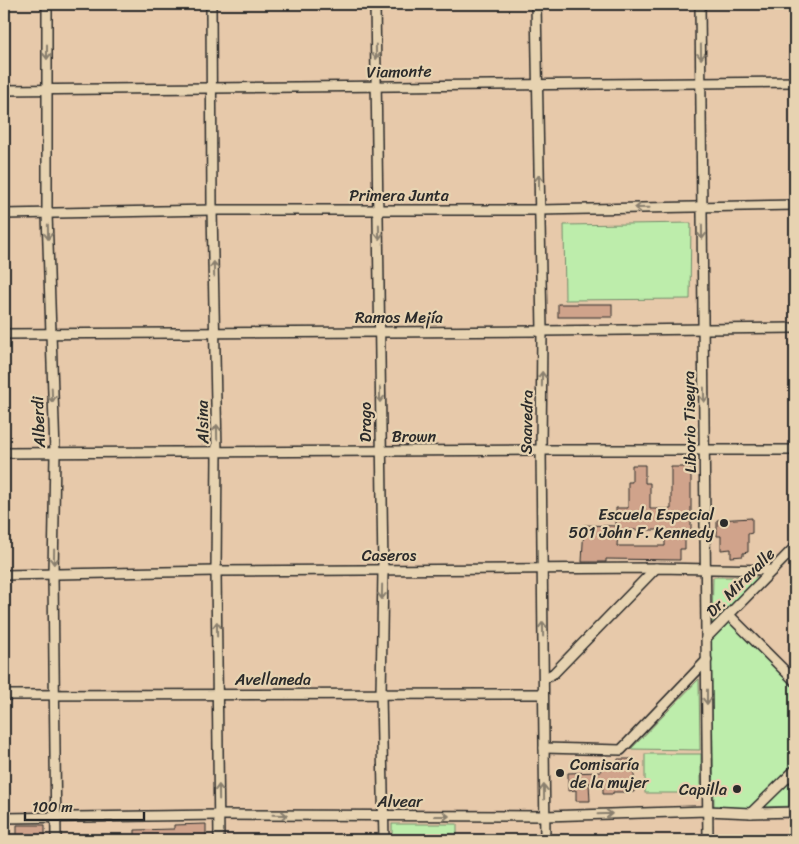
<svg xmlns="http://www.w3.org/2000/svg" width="799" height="844" font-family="Sriracha,sans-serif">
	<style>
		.green { fill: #bdedab; stroke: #748c6b }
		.building { fill: #d0a38b; stroke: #2b2b2b; fill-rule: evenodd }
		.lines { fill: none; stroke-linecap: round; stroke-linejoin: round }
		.minor-casing { stroke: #2b2b2b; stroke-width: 12 }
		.minor { stroke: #e7d3b1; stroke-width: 9 }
		.oneway { stroke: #897f6e }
		.poi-dot { fill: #2b2b2b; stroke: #e7d3b1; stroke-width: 2 }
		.labels { text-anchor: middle; stroke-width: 4.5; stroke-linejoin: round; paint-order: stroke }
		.street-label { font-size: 16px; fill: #2b2b2b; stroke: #e7d3b1 }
		.poi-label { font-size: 16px; fill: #2b2b2b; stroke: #e7d3b1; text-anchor: end }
	</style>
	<rect width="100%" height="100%" fill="#e7c9aa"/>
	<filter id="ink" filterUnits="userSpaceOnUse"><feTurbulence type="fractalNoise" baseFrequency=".02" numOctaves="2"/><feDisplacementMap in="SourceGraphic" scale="10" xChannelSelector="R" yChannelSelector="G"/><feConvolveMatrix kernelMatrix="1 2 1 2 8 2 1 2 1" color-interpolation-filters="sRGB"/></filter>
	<g filter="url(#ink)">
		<!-- green -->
		<g class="green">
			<polygon points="691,223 690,299 565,300 564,225"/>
			<polygon points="713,577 760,577 712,626"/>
			<polygon points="729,622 795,687 795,762 749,808 714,806 711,639"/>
			<polygon points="699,679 700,750 631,749"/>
			<rect x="645" y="754" width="56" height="39"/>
			<polygon points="795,777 795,806 765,807"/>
			<rect x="392" y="824" width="65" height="16"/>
		</g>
		<!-- building -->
		<g class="building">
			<rect x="558" y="304" width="54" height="13"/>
			<path d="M632 465H645V483H650V509H671V467H691V537H685V549H680V560L606 559V562H582L584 525 616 526V508H628V482H632ZM618 530H665V546H617Z"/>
			<polygon points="752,518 752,533 748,534 748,552 743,553 743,556 731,557 731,549 721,550 721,536 717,536 717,520"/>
			<polygon points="618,759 634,759 634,792 613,792 613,794 603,794 603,783 589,783 590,801 576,801 576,790 568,791 568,773 601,772 600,763 618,763"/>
			<polygon points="206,824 206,840 135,840 135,830 174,829 174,825"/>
			<polygon points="17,825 45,825 45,840 21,840 21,837 17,837"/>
		</g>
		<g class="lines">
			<defs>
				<g id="minor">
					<polyline points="47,4 47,214 55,453 53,575 56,840"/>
					<polyline points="211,4 212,210 217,451 216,571 219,840"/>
					<polyline points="375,4 383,570 381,694 384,840"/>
					<polyline points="536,4 542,331 541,450 545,840"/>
					<polyline points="700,4 708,840"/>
					<polyline points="4,90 795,82"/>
					<polyline points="4,214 212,210 539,210 795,205"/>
					<polyline points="4,334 542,331 795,328"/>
					<polyline points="4,453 541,450 795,450"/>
					<polyline points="4,575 216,571 656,568 773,570"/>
					<polyline points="729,615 795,681"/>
					<polyline points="706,638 795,547"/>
					<polyline points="544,679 554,673 656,568"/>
					<polyline points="4,695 542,694"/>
					<polyline points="544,748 621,750 707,660"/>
					<polyline points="751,813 795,770"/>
					<polyline points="4,818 219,815 545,816 707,811 751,813 795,812"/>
				</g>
			</defs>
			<!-- minor casing -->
			<use href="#minor" class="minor-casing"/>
			<!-- minor -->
			<use href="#minor" class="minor"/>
		</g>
		<!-- one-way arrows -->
		<defs><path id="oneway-shaft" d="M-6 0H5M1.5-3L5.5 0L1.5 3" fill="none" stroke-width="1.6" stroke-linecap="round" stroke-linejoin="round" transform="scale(1.25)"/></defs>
		<g class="oneway">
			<use href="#oneway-shaft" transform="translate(47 52) rotate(90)"/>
			<use href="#oneway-shaft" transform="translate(376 52) rotate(89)"/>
			<use href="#oneway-shaft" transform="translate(701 52) rotate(89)"/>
			<use href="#oneway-shaft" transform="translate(539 182) rotate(-90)"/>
			<use href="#oneway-shaft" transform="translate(642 208) rotate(179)"/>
			<use href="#oneway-shaft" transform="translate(48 232) rotate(89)"/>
			<use href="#oneway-shaft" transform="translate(379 232) rotate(89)"/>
			<use href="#oneway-shaft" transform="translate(702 232) rotate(89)"/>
			<use href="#oneway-shaft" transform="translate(214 269) rotate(-91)"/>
			<use href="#oneway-shaft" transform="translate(542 379) rotate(-89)"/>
			<use href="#oneway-shaft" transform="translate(52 395) rotate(88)"/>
			<use href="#oneway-shaft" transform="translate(380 395) rotate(90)"/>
			<use href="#oneway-shaft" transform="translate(704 395) rotate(89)"/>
			<use href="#oneway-shaft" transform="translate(217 432) rotate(-91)"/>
			<use href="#oneway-shaft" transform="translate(54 557) rotate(91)"/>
			<use href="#oneway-shaft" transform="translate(382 592) rotate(91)"/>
			<use href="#oneway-shaft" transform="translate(217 629) rotate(-91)"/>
			<use href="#oneway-shaft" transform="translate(543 629) rotate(-91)"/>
			<use href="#oneway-shaft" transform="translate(707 697) rotate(90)"/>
			<use href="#oneway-shaft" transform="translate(219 792) rotate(-91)"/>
			<use href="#oneway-shaft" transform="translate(544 792) rotate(-91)"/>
			<use href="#oneway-shaft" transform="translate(605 814) rotate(-2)"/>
			<use href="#oneway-shaft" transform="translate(280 815) rotate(1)"/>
			<use href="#oneway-shaft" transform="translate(442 816)"/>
		</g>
	</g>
	<!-- markers -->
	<g class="poi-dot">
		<circle cx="724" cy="523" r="5"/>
		<circle cx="560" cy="773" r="5"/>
		<circle cx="737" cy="789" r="5"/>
	</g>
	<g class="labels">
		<!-- street labels -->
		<g class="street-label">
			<text transform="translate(399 71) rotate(-1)" y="6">Viamonte</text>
			<text x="399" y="201">Primera Junta</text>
			<text x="399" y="323">Ramos Mejía</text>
			<text transform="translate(38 422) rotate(-92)" y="6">Alberdi</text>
			<text transform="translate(202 422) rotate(-91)" y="6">Alsina</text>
			<text transform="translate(365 422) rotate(-90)" y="6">Drago</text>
			<text transform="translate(526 422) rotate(-89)" y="6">Saavedra</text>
			<text transform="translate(689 422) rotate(-91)" y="6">Liborio Tiseyra</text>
			<text x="414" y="442">Brown</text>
			<text x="389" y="561">Caseros</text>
			<text transform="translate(740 582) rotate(-45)" y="6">Dr. Miravalle</text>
			<text x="273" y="685">Avellaneda</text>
			<text x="400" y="807">Alvear</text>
		</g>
		<!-- poi labels -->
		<g class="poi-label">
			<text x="714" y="520">Escuela Especial<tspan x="714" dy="18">501 John F. Kennedy</tspan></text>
			<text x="570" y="770" text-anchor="start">Comisaría<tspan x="570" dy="18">de la mujer</tspan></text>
			<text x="727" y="795">Capilla</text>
		</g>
	</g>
	<!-- margin -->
	<rect width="799" height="844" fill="none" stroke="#e7d3b1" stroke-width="20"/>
	<rect x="10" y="10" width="779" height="824" fill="none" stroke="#2b2b2b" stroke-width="2" filter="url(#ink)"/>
	<!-- scale -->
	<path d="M25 812v8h119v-8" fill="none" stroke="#2b2b2b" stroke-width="2.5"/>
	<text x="32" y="812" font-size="15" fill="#2b2b2b" stroke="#e7d3b1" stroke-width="4" paint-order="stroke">100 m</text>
</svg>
